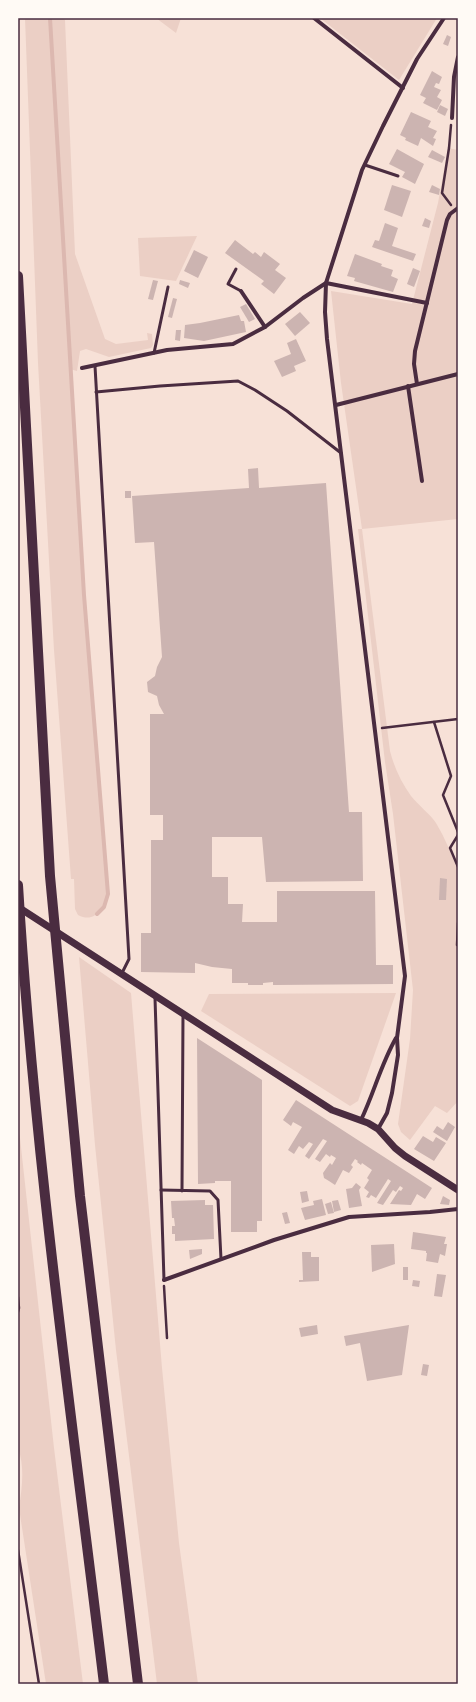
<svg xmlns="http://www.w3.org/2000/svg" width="476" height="1702" font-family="'Fira Sans Condensed',sans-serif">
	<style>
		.green { fill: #ebcfc5 }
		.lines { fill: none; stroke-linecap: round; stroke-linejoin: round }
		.stream { stroke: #dcb8b0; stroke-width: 4 }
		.building { fill: #ccb4b1 }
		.path { stroke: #4a2c40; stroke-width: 2.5 }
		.service { stroke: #4a2c40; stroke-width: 3 }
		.minor { stroke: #4a2c40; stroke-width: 4 }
		.tertiary { stroke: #4a2c40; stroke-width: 7 }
		.motorway { stroke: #4a2c40; stroke-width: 10 }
		.neatline { fill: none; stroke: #4a2c40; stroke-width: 1.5 }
	</style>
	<rect width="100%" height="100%" fill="#f7e1d7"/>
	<!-- green -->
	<g class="green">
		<path d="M25 18H62L65 20 75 254 105 339 116 344 148 340 147 333 152 334 153 345 151 348 109 357 86 349 80 351 77 371 70 369 84 595 108 894C103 908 95 924 78 915L75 909 74 879H71L54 650 38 363Z"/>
		<polygon points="156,18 181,18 176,33"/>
		<polygon points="320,18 437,18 399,80"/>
		<path d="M448 148 458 150V519L362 529 390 751C394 767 401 782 411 796 418 805 429 813 436 823 445 838 452 855 458 871V1101L447 1113 435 1106 410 1140 401 1132 398 1124 410 1039 413 990 393 814 385 762 358 529H362L341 383 331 291 412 304 438 203Z"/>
		<polygon points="197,236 176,281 140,276 138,238"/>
		<polygon points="79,957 131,993 162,1368 179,1543 198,1684 157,1684 116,1350 95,1145"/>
		<polygon points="396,993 358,1101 350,1106 201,1011 209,994"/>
		<path d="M18 1129 20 1138 54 1448 83 1684H46L19 1508C22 1488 25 1467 18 1448Z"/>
	</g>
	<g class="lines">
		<!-- stream -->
		<polyline class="stream" points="50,18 84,595 108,894 104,907 97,914"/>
	</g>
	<!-- building -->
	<g class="building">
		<polygon points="447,35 451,37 448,46 443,44"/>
		<polygon points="432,71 442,77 439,84 436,83 434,87 441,90 437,97 442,100 437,110 423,103 426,98 420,95"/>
		<polygon points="440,105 448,109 445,116 437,112"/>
		<polygon points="411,112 431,121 428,127 437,131 433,138 436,139 433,146 421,138 418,146 405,140 406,138 400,135"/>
		<polygon points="397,149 424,164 415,184 402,177 405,172 389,164"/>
		<polygon points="432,150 445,157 442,163 428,157"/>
		<polygon points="392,185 411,191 402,217 384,210"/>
		<polygon points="432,185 440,189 439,195 429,192"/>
		<polygon points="425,218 431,221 429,228 422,226"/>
		<polygon points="385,223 398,228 392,246 416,254 413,261 372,247 375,240 379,241"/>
		<polygon points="235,240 253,254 255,252 261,257 264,252 280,264 275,270 286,278 274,294 261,284 264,281 225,253"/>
		<polygon points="194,250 208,257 198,278 184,271"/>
		<polygon points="355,254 382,264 381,266 393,270 391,276 398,279 393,292 354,281 355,278 347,276"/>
		<polygon points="413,268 420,271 414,287 407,284"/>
		<polygon points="153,280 158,281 153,300 148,299"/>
		<polygon points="180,280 190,283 188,288 179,284"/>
		<polygon points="173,298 177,299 172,318 168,317"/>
		<polygon points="246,304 255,319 249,322 240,307"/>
		<polygon points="300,312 310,323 295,336 285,324"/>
		<polygon points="239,315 241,321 244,321 246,332 204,341 184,338 185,325 200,323"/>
		<polygon points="176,330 181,330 180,341 175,340"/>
		<polygon points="296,339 306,361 294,366 296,371 282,377 274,361 291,354 287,343"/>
		<polygon points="258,468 259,488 326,483 349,812 362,812 363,881 266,882 262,837 212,837 212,877 228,877 228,904 243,904 242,922 277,922 277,891 375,891 376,965 393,965 393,984 276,985 273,985 273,982 263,983 263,985 248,985 248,983 232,983 232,969 212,967 195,963 195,973 141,972 141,933 151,933 151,840 163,840 163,815 150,815 150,714 164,714 159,705 157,696 148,692 147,682 155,676 157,667 162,657 154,542 135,543 132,496 249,488 248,469"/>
		<rect x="125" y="491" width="6" height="7"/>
		<polygon points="440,878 447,879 446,900 439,900"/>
		<polygon points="197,1038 262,1080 262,1221 257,1221 257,1232 231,1232 231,1181 215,1181 215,1183 198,1184"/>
		<polygon points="296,1100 432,1188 425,1199 417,1194 411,1205 390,1204 399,1190 401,1191 403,1188 400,1186 396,1192 393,1190 383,1205 377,1203 391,1181 388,1179 376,1198 371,1195 369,1198 366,1197 369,1192 364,1188 369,1180 367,1178 372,1170 362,1163 361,1165 357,1162 358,1161 355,1159 351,1165 353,1167 349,1173 343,1170 335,1185 329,1181 324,1178 323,1173 330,1163 332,1165 336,1158 331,1155 330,1157 326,1154 320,1162 315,1159 327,1141 323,1139 309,1159 305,1156 313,1144 309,1142 303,1149 299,1146 294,1154 288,1150 302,1127 293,1122 291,1126 283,1120"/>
		<polygon points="448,1122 455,1127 447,1141 433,1132 437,1126 443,1130"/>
		<polygon points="423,1136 433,1142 436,1137 446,1143 434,1161 414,1149"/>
		<polygon points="356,1183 361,1187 359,1190 362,1206 349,1208 346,1189 352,1188"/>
		<polygon points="307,1191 309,1201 302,1203 300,1192"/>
		<polygon points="443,1196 450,1200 449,1205 440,1204"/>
		<polygon points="322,1199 326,1215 305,1220 301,1208 314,1205 313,1201"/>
		<polygon points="205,1200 205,1205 213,1205 214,1239 175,1241 175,1234 172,1234 172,1226 175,1226 174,1218 172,1218 171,1201"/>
		<polygon points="338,1200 341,1210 334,1212 332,1201"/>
		<polygon points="331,1202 334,1213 328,1214 325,1204"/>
		<polygon points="287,1212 290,1223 285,1224 282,1213"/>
		<polygon points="413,1232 446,1237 444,1244 447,1244 445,1256 440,1254 438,1263 426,1261 427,1253 426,1253 426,1251 411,1249"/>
		<polygon points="394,1244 395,1264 372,1272 371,1245"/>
		<polygon points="202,1249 202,1254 190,1259 189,1250"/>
		<polygon points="302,1252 311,1252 311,1257 319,1257 319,1281 299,1282 299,1280 303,1280"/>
		<rect x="403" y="1267" width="5" height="13"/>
		<polygon points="437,1274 446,1275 442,1297 434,1296"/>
		<polygon points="413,1280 420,1281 419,1287 412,1286"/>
		<polygon points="317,1325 318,1334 301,1337 299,1328"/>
		<polygon points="409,1325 402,1375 367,1381 360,1343 346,1346 344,1336"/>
		<polygon points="423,1364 429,1365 427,1376 421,1375"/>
	</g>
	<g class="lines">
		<!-- path -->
		<g class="path">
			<polyline points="451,205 442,193 449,148 451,125"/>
			<polyline points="434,722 451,776 443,795 458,832"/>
			<polyline points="382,728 458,719"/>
			<polyline points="458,835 450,848 458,867"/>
			<polyline points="457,945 458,923"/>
			<polyline points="164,1286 167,1338"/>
			<polyline points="18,1297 19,1308 18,1312"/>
			<polyline points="18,1550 39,1684"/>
		</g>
		<!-- service -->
		<g class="service">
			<polyline points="365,165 398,176"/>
			<polyline points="236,269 228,284 241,291"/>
			<polyline points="154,353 168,287"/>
			<polyline points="95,366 129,959 122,973"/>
			<polyline points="96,392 160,386 238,381 255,390 287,411 341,453"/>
			<polyline points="155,998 164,1280"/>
			<polyline points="161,1190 210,1191 218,1200 221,1259"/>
			<polyline points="182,1191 183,1014"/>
		</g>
		<!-- minor -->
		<g class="minor">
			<polyline points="314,18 403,88"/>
			<polyline points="452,118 454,77 458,57"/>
			<polyline points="241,291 265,327"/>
			<polyline points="82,368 167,350 233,344 265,327 303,298 326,283 427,303"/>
			<polyline points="417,384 414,364 415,351 447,220 450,214 458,208"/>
			<polyline points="408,386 422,481"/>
			<polyline points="336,405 458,374"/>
			<path d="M361 1120C374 1093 381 1064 396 1038"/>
			<polyline points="378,1129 387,1113 392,1093 398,1055 397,1038 405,976 327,339 325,312 326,283 362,170 383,126 417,59 444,18"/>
			<polyline points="164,1280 274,1240 349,1217 430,1212 458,1209"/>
		</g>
		<!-- tertiary -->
		<polyline class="tertiary" points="18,907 332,1110 368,1123 378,1129 395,1148 405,1156 458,1190"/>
		<!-- motorway -->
		<g class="motorway">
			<polyline points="18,276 50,876 80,1196 138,1684"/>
			<path d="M18 885C34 1152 72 1418 104 1684"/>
		</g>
	</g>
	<!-- border -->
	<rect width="476" height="1702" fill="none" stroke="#fffaf5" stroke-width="38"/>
	<rect x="19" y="19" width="438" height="1664" class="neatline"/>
</svg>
